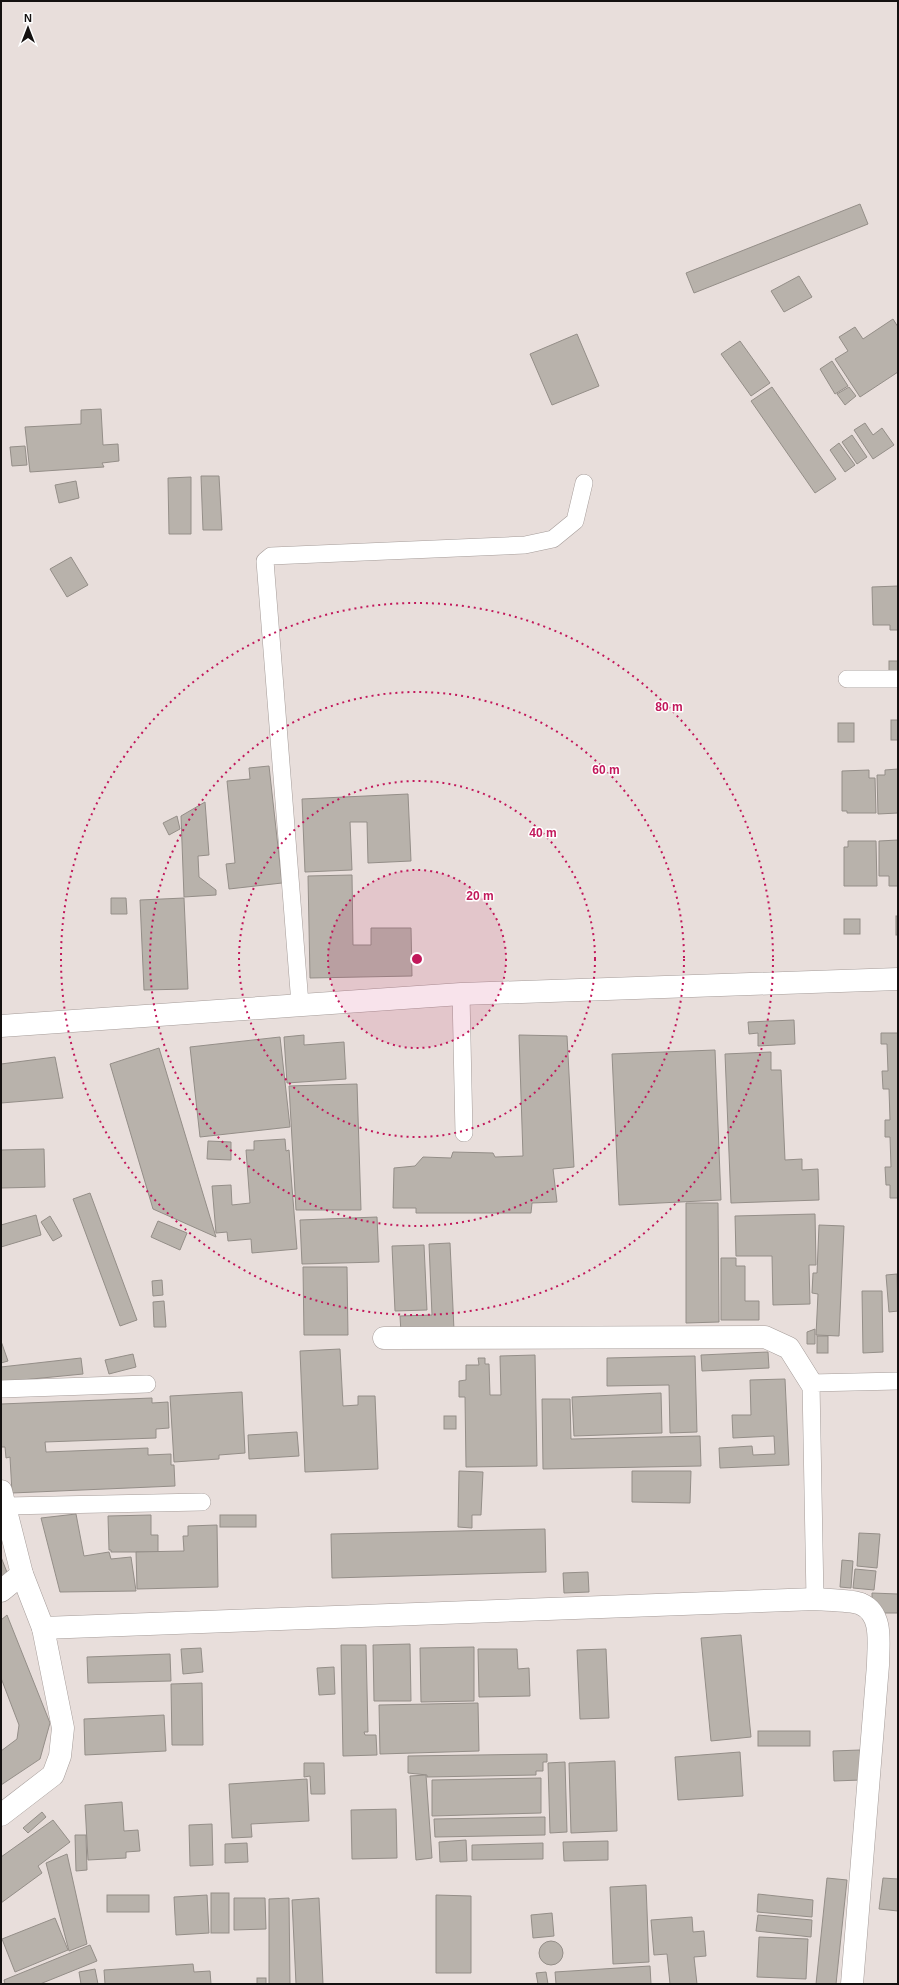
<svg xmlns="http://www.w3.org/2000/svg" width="899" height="1985" font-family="Helvetica,sans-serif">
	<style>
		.building { fill: #b8b2ab; stroke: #948e88 }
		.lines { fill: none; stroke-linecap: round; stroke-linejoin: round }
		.service-casing { stroke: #a59c99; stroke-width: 18 }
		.minor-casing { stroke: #a59c99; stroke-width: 23 }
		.service { stroke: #fff; stroke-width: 17 }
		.minor { stroke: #fff; stroke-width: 22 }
		.ring { fill: none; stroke: #c2185b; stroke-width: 2; stroke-dasharray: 2 4 }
		.centre { fill: #c2185b; stroke: #fff; stroke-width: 2 }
		.ring-label { font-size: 12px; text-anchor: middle; font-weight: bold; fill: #c2185b; stroke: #fff; stroke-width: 3; stroke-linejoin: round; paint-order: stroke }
	</style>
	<rect width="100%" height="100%" fill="#e8dedb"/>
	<!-- building -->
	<g class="building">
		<polygon points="860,204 868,224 694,293 686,273"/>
		<polygon points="799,276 812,297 784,312 771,291"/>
		<polygon points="893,319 898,327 898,372 860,397 835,359 848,351 839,337 855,327 863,339"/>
		<polygon points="577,334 599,386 552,405 530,354"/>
		<polygon points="740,341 770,383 751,396 721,354"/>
		<polygon points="832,361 848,386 835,394 820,369"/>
		<polygon points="772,387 836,479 815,493 751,401"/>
		<polygon points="849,387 856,396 845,405 837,394"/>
		<polygon points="101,409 103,445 118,444 119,461 102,463 104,467 30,472 25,427 81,424 81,410"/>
		<polygon points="865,423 873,435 882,428 894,445 873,459 854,430"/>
		<polygon points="852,435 867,457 857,464 842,442"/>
		<polygon points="839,443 855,465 845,472 830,450"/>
		<polygon points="25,446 27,465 12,466 10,447"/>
		<polygon points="201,476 219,476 222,530 203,530"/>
		<polygon points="191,477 191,534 169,534 168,478"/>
		<polygon points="76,481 79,498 59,503 55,485"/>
		<polygon points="71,557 88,585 67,597 50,569"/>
		<polygon points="898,586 898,630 890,630 890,625 873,625 872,587"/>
		<rect x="889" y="661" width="9" height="17"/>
		<rect x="891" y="720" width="7" height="20"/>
		<rect x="838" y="723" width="16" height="19"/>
		<polygon points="269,766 282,883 229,889 226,864 235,863 227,781 250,779 249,768"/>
		<polygon points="898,769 898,813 878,814 877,775 885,775 885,770"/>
		<polygon points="869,770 869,778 875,778 876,813 847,813 847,811 842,811 842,771"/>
		<polygon points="408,794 411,861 368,863 367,822 350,822 352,870 305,872 302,799"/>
		<polygon points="205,802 209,855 198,856 199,877 216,890 216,895 184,897 181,816"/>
		<polygon points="177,816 180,829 169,835 163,823"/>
		<polygon points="898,840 898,886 889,886 889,876 879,876 879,841"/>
		<polygon points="848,841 876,841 877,886 844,886 844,847 848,847"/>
		<polygon points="352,875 353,945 371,945 371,928 411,928 412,976 310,978 308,876"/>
		<polygon points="111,898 126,898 127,914 111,914"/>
		<polygon points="184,898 188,989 144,990 140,900"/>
		<rect x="896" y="916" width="2" height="19"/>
		<rect x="844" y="919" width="16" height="15"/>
		<polygon points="794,1020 795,1044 758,1046 758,1033 749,1034 748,1022"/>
		<polygon points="881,1033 898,1033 898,1198 890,1198 890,1185 886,1185 885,1167 891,1167 890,1137 885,1137 885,1120 890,1120 889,1089 883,1089 882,1071 888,1071 887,1044 881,1044"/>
		<polygon points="304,1035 304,1045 344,1042 346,1079 287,1083 284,1037"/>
		<polygon points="519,1035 567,1036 574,1167 553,1169 557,1202 532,1203 531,1213 416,1213 416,1208 393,1208 394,1168 415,1166 423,1157 451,1158 453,1152 493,1153 495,1157 523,1156"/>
		<polygon points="280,1037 290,1127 200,1137 190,1047"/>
		<polygon points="159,1048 216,1237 153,1209 110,1064"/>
		<polygon points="715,1050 721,1200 619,1205 612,1054"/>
		<polygon points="771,1052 771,1070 781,1070 785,1160 802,1159 802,1170 818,1169 819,1200 731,1203 725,1054"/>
		<polygon points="55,1057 63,1098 1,1103 1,1064"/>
		<polygon points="357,1084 361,1210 296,1210 289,1086"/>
		<polygon points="285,1139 286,1151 289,1150 297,1249 252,1253 251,1239 228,1241 227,1232 216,1233 212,1186 231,1185 232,1205 250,1203 246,1150 254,1150 254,1141"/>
		<polygon points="208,1141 231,1142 231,1160 207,1159"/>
		<polygon points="44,1149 45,1187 1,1188 1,1150"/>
		<polygon points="90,1193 137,1320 120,1326 73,1199"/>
		<polygon points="686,1203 718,1203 719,1322 686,1323"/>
		<polygon points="815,1214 816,1265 809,1265 810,1304 773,1305 772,1256 736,1256 735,1216"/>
		<polygon points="36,1215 41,1235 1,1247 1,1225"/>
		<polygon points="50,1216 62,1236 53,1241 41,1222"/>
		<polygon points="377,1217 379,1262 302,1264 300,1220"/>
		<polygon points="158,1221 187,1233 180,1250 151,1237"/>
		<polygon points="819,1225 844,1226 839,1336 816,1335 818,1294 812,1293 813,1273 817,1273"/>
		<polygon points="450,1243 454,1330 401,1333 400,1316 432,1315 429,1244"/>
		<polygon points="424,1245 427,1310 395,1311 392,1246"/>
		<polygon points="721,1258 736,1258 736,1266 745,1266 745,1301 759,1301 759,1320 721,1320"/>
		<polygon points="303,1267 347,1267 348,1335 304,1335"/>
		<polygon points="897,1274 898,1311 889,1312 886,1275"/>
		<polygon points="162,1280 163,1295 153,1296 152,1281"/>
		<polygon points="862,1291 882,1291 883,1352 863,1353"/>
		<polygon points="164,1301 166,1327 154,1327 153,1302"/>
		<polygon points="815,1329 815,1344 807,1344 807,1332"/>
		<rect x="817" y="1336" width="11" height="17"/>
		<polygon points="1,1341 8,1361 1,1363"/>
		<polygon points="340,1349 343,1406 358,1405 358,1396 375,1396 378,1469 305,1472 300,1351"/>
		<polygon points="768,1352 769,1368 702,1371 701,1355"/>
		<polygon points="133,1354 136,1367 109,1374 105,1360"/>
		<polygon points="535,1355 537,1466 466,1467 465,1397 459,1397 459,1381 466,1380 466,1365 479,1365 478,1358 485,1358 485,1364 489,1364 490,1395 501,1395 500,1356"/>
		<polygon points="695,1356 697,1432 670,1433 669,1385 607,1386 607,1358"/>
		<polygon points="81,1358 83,1374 1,1382 1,1367"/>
		<polygon points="785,1379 789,1465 720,1468 719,1448 752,1446 753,1455 775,1454 774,1436 733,1438 732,1415 751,1415 750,1380"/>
		<polygon points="242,1392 245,1453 219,1455 219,1459 174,1462 170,1396"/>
		<polygon points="661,1393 662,1433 574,1436 572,1397"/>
		<polygon points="152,1398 152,1403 168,1402 169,1428 156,1429 156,1438 45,1442 46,1452 148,1448 148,1455 171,1454 171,1465 174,1465 175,1486 12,1493 10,1457 6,1458 5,1447 1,1447 1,1404"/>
		<polygon points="542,1399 570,1399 571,1439 700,1436 701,1466 543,1469"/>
		<rect x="444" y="1416" width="12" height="13"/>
		<polygon points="297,1432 299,1456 249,1459 248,1435"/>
		<polygon points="459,1471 483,1472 481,1515 472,1515 472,1528 458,1527"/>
		<polygon points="632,1471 691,1471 690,1503 632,1502"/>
		<polygon points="76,1514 84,1556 109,1552 111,1559 131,1557 136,1591 60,1592 41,1518"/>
		<polygon points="151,1515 151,1535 158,1535 158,1552 111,1552 111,1550 109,1550 108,1516"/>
		<rect x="220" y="1515" width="36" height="12"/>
		<polygon points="217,1525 218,1587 137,1589 136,1552 184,1551 183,1536 188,1536 188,1526"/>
		<polygon points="545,1529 546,1572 332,1578 331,1534"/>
		<polygon points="859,1533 880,1534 877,1568 857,1566"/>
		<polygon points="1,1557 8,1575 1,1578"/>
		<polygon points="842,1560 853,1561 851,1588 840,1587"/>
		<polygon points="855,1569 876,1571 874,1590 853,1588"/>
		<polygon points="588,1572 589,1592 564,1593 563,1573"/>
		<polygon points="872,1593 898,1594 898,1613 872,1613"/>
		<polygon points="7,1615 50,1723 40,1759 1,1785 1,1751 17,1739 19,1725 1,1678 1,1620"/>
		<polygon points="741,1635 751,1737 711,1741 701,1638"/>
		<polygon points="410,1644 411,1701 374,1701 373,1645"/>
		<polygon points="341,1645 366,1645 368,1732 364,1732 365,1735 376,1735 377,1755 343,1756"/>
		<polygon points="474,1647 474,1701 421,1702 420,1648"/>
		<polygon points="201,1648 203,1672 183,1674 181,1649"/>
		<polygon points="478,1649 517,1649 518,1669 529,1668 530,1696 479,1697"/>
		<polygon points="606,1649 609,1718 580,1719 577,1650"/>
		<polygon points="170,1654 171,1681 88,1683 87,1657"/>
		<polygon points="334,1667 335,1694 319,1695 317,1668"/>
		<polygon points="202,1683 203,1745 172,1745 171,1684"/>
		<polygon points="478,1703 479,1751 380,1754 379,1705"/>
		<polygon points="164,1715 166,1751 85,1755 84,1719"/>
		<rect x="758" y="1731" width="52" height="15"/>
		<polygon points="860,1750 861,1780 834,1781 833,1751"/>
		<polygon points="740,1752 743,1796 678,1800 675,1757"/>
		<polygon points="547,1754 547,1762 543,1762 543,1771 536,1771 536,1775 427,1777 427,1775 408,1773 408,1756"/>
		<polygon points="615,1761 617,1831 571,1833 569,1763"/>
		<polygon points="565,1762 567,1832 550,1833 548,1763"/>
		<polygon points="304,1763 324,1763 325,1794 311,1794 310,1776 304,1777"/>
		<polygon points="426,1775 432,1858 416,1860 410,1776"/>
		<polygon points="541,1778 541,1813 432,1816 432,1780"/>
		<polygon points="307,1779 309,1821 251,1824 252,1837 232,1838 229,1784"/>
		<polygon points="122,1802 124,1831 138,1830 140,1851 126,1852 126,1858 88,1860 85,1805"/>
		<polygon points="396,1809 397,1858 352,1859 351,1810"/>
		<polygon points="42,1812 46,1817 28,1833 23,1828"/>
		<polygon points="545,1817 545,1835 435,1837 434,1819"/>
		<polygon points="53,1820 70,1842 38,1866 42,1873 1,1903 1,1857"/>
		<polygon points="212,1824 213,1865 190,1866 189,1825"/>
		<polygon points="75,1835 86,1835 87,1870 76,1871"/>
		<polygon points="466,1840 467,1861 440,1862 439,1842"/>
		<polygon points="608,1841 608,1860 564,1861 563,1842"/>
		<polygon points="247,1843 248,1862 225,1863 225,1844"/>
		<polygon points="543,1843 543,1859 472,1860 472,1845"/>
		<polygon points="67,1854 87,1944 69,1951 46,1863"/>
		<polygon points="827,1878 847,1880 836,1984 816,1984"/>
		<polygon points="883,1878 898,1879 898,1911 879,1909"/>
		<polygon points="646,1885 649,1962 613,1964 610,1887"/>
		<rect x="211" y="1893" width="18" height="40"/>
		<polygon points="758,1894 813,1900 812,1917 757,1912"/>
		<rect x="107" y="1895" width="42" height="17"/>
		<polygon points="207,1895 209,1933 176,1935 174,1897"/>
		<polygon points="436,1895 471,1896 471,1973 436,1973"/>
		<polygon points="234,1898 265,1898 266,1929 234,1930"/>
		<polygon points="289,1898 290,1984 269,1984 269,1899"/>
		<polygon points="319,1898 323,1984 296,1984 292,1900"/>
		<polygon points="552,1913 554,1936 533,1938 531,1915"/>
		<polygon points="758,1915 812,1920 811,1937 756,1931"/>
		<polygon points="692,1917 693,1932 704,1931 706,1956 694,1957 697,1984 670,1984 667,1954 654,1955 651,1920"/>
		<polygon points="55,1918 68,1950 15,1972 2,1939"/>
		<polygon points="759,1937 808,1939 806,1979 757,1977"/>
		<circle cx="551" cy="1953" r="12"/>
		<polygon points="90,1945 97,1961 40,1984 5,1984 4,1980"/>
		<polygon points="193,1964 194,1972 210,1971 211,1984 105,1984 104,1970"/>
		<polygon points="650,1966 651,1984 556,1984 555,1972"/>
		<polygon points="95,1969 98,1984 81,1984 79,1972"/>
		<polygon points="546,1972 548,1984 538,1984 536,1973"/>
		<rect x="257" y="1978" width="9" height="6"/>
	</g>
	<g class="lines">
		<defs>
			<g id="service">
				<polyline points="847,679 898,679"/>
				<polyline points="461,994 464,1133"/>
				<polyline points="300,1004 265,561 271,556 525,545 553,539 575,521 584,483"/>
				<polyline points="1,1389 147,1384"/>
				<polyline points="6,1506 202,1502"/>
				<polyline points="815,1599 811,1383 898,1381"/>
			</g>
			<g id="minor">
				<polyline points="1,1026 461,994 898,979"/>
				<polyline points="384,1338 765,1337 789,1348 811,1383"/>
				<polyline points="1,1491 22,1574 43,1628 63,1728 60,1756 53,1775 1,1815"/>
				<polyline points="1,1591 22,1574"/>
				<path d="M43 1628 815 1599C825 1600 853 1600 861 1604 884 1614 878 1645 878 1665L852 1984"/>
			</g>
		</defs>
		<!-- service casing -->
		<use href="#service" class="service-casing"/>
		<!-- minor casing -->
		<use href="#minor" class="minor-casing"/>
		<!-- service -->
		<use href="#service" class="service"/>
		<!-- minor -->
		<use href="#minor" class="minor"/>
	</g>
	<!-- distance rings -->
	<circle cx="417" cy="959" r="89" fill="#c2185b" fill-opacity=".12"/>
	<g class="ring">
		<circle cx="417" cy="959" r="89"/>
		<circle cx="417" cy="959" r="178"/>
		<circle cx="417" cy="959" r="267"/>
		<circle cx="417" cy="959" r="356"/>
	</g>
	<circle cx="417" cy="959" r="6" class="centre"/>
	<g class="ring-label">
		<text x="669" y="711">80 m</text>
		<text x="606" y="774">60 m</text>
		<text x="543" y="837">40 m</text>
		<text x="480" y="900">20 m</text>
	</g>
	<!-- border -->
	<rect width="899" height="1985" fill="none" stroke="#141110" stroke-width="4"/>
	<!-- north arrow -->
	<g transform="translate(28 28)" stroke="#ffffff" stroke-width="3" paint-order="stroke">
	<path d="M0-3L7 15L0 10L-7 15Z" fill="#141110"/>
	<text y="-6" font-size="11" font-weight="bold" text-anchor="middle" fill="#141110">N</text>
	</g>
</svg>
